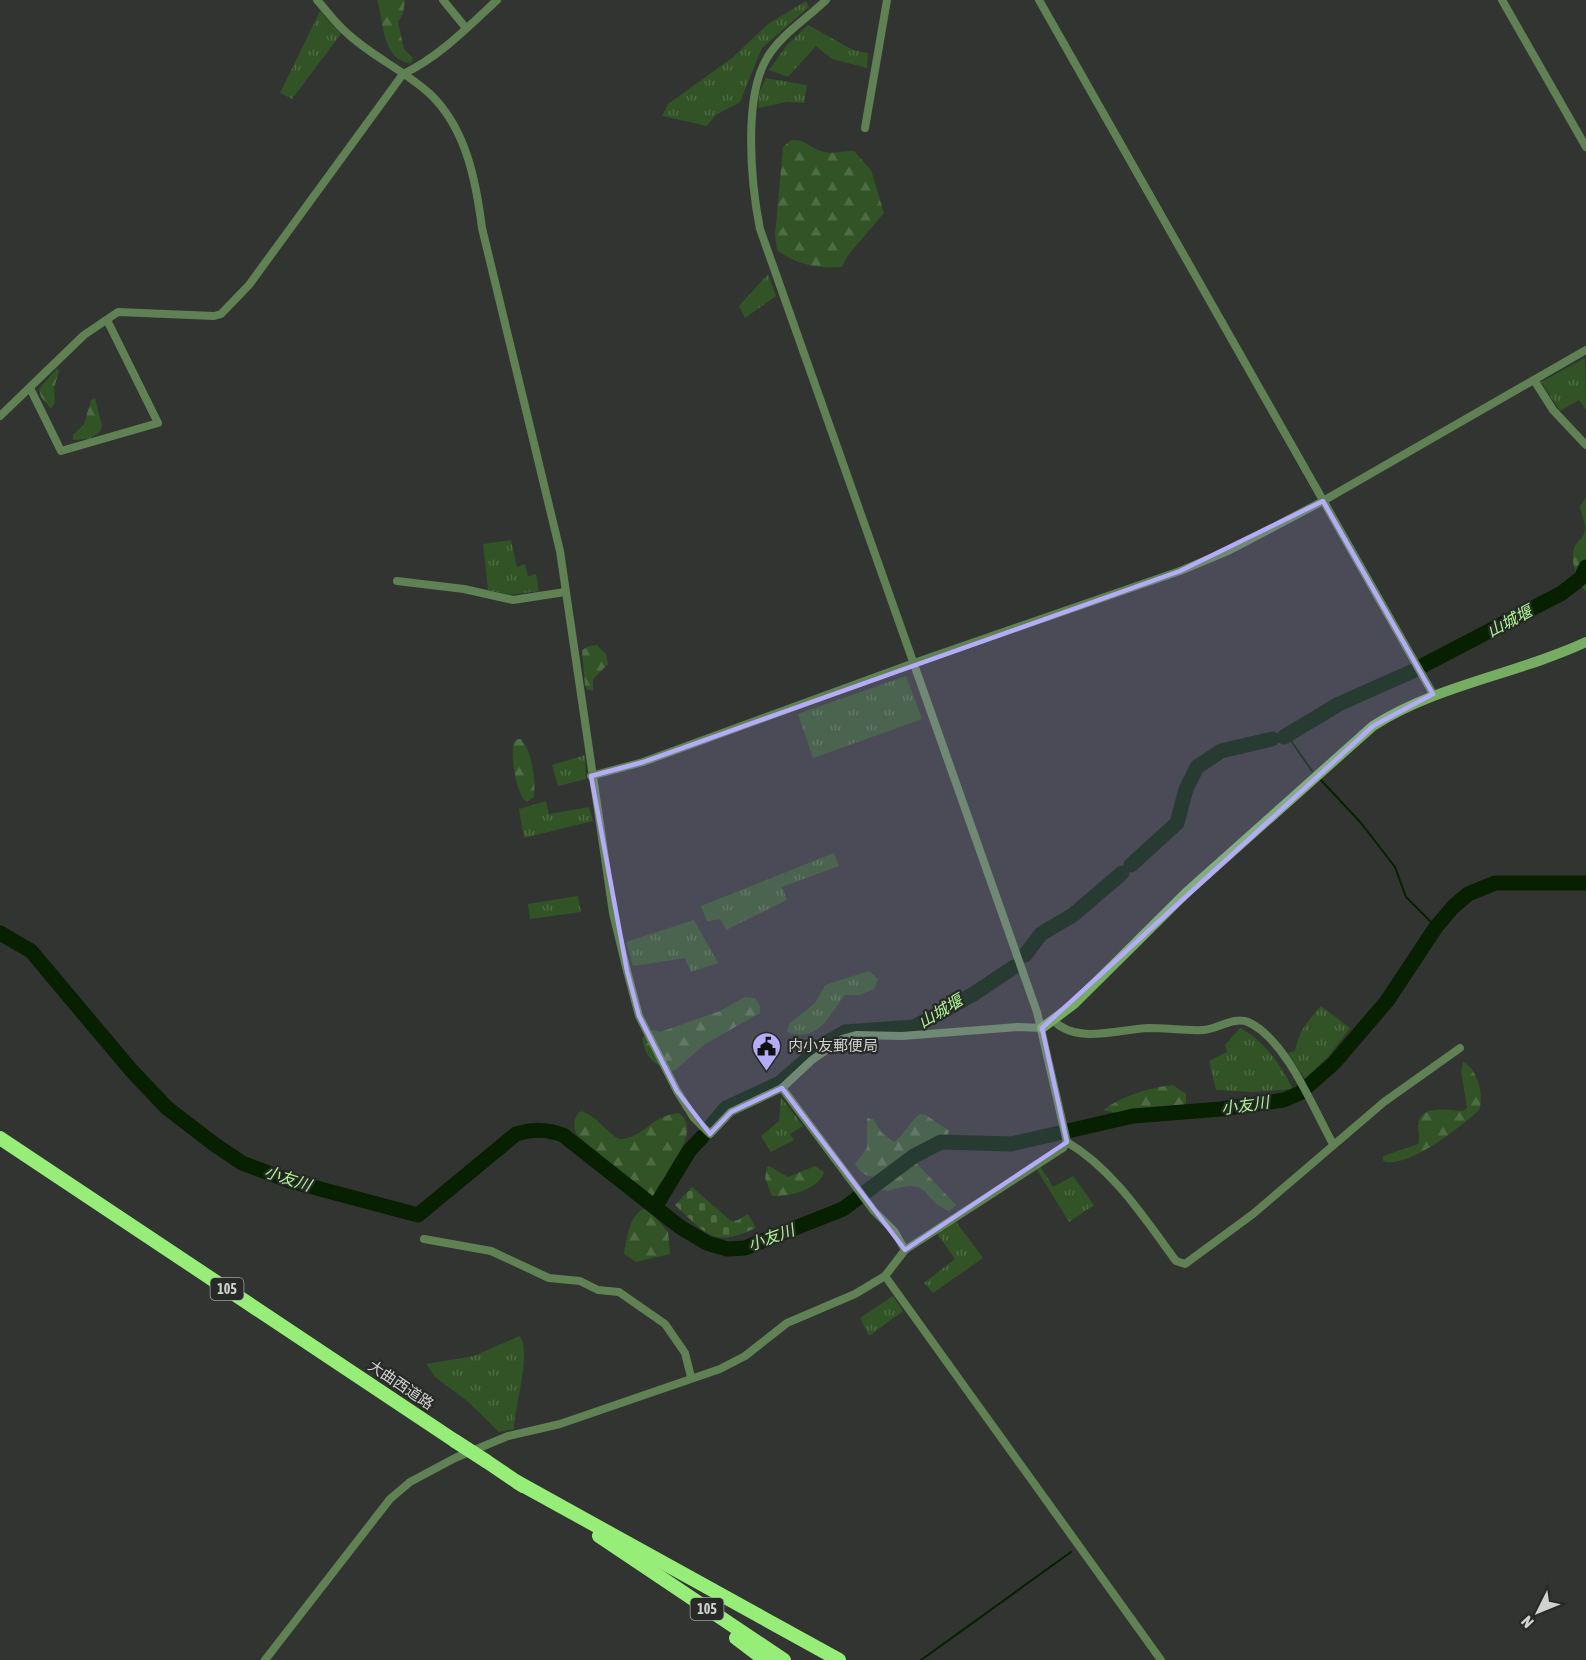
<svg xmlns="http://www.w3.org/2000/svg" width="1586" height="1660" font-family="'Asap Condensed','Noto Sans JP',sans-serif">
	<style>
		.grass { fill: url(#grass-tufts) }
		.forest { fill: url(#forest-firs) }
		.cemetery { fill: url(#cemetery-stones) }
		.lines { fill: none; stroke-linecap: round; stroke-linejoin: round }
		.stream { stroke: #062000; stroke-width: 2 }
		.river { stroke: #062000; stroke-width: 15 }
		.street { stroke: #5f8153; stroke-width: 8 }
		.secondary { stroke: #76ad63; stroke-width: 10 }
		.highway { stroke: #96ed77; stroke-width: 14 }
		.highway-bridge { stroke: #96ed77; stroke-width: 14 }
		.marked { fill: #b4acf9; fill-opacity: 0.2; stroke: #b4acf9; stroke-width: 4.5; stroke-linejoin: round }
		.labels { text-anchor: middle; stroke-width: 4.5; stroke-linejoin: round; paint-order: stroke }
		.shield { fill: #272a26; stroke: #9da09c; stroke-width: 1.5 }
		.shield-label { font-size: 14px; font-weight: bold; fill: #d0d2cf }
		.poi-label { font-size: 15px; fill: #d0d2cf; stroke: #272a26; text-anchor: start }
		.street-label { font-size: 15px; fill: #d0d2cf; stroke: #272a26 }
		.water-label { font-size: 16px; font-style: italic; fill: #adf495; stroke: #272a26 }
	</style>
	<defs>
		<pattern id="grass-tufts" width="24" height="20" patternUnits="userSpaceOnUse" patternTransform="scale(1.5)"><rect width="24" height="20" fill="#315325"/><path d="M3 7l-1-3M5 7V3M7 7l1-3M15 17l-1-3M17 17v-4M19 17l1-3" fill="none" stroke="#4e6b44"/></pattern>
		<pattern id="forest-firs" width="22" height="20" patternUnits="userSpaceOnUse" patternTransform="scale(1.5)"><rect width="22" height="20" fill="#315325"/><path d="M5 1l3.5 6h-7zM16 11l3.5 6h-7z" fill="#4e6b44"/></pattern>
		<pattern id="cemetery-stones" width="16" height="16" patternUnits="userSpaceOnUse" patternTransform="scale(1.5)"><rect width="16" height="16" fill="#315325"/><path d="M2 7V4a2 2 0 0 1 4 0v3zM10 15v-3a2 2 0 0 1 4 0v3z" fill="#4e6b44"/></pattern>
	</defs>
	<rect width="100%" height="100%" fill="#313430"/>
	<!-- grass -->
	<g class="grass">
		<polygon points="806,1 809,7 762,48 740,102 716,115 707,126 662,116 668,104 732,58 768,24"/>
		<polygon points="320,11 341,34 292,99 280,93"/>
		<polygon points="808,25 853,50 868,53 867,68 832,59 816,46 788,77 769,70 787,45"/>
		<polygon points="766,78 807,85 804,103 787,102 758,108 759,93"/>
		<polygon points="768,274 776,296 745,318 739,306"/>
		<polygon points="1585,358 1586,410 1579,400 1560,411 1541,382"/>
		<polygon points="511,540 517,567 525,564 528,576 536,574 539,591 510,595 488,590 483,544"/>
		<polygon points="906,676 922,719 813,758 798,714"/>
		<polygon points="585,755 586,779 558,786 552,765"/>
		<polygon points="546,801 549,814 589,807 593,821 524,838 519,809"/>
		<polygon points="834,853 839,866 782,887 787,900 726,930 720,919 707,921 701,906"/>
		<polygon points="578,896 581,912 530,919 528,904"/>
		<polygon points="694,920 718,963 691,972 685,958 633,966 626,942"/>
		<path d="M869 971 878 979 874 989 860 995H845C828 1016 819 1043 787 1032L789 1024 815 1003 825 985Z"/>
		<path d="M1321 1006 1350 1028 1328 1057 1305 1079 1288 1053 1295 1051C1299 1031 1308 1020 1321 1006Z"/>
		<path d="M1240 1028C1266 1042 1280 1064 1293 1089L1252 1092 1216 1090 1209 1061 1227 1052 1225 1045Z"/>
		<polygon points="781,1097 803,1126 790,1134 794,1140 771,1152 761,1136 779,1121"/>
		<polygon points="1040,1166 1053,1187 1073,1176 1094,1205 1069,1222 1037,1170"/>
		<polygon points="954,1219 983,1258 933,1293 924,1283 955,1259 936,1232"/>
		<polygon points="893,1296 903,1311 869,1336 860,1318"/>
		<path d="M519 1336C533 1348 514 1409 514 1429L499 1432 467 1401 435 1377 426 1364 474 1356Z"/>
	</g>
	<!-- forest -->
	<g class="forest">
		<path d="M377 0H405L403 14 398 22 404 49 413 58 411 63C381 61 384 20 377 0Z"/>
		<path d="M791 140C804 139 808 145 818 150 830 156 842 150 854 151L871 170 884 213 849 254 842 267C818 269 797 265 777 250L775 235 783 147Z"/>
		<polygon points="57,368 59,371 54,388 55,402 51,409 41,397 39,389"/>
		<polygon points="95,398 102,426 100,432 89,439 73,440 73,435 84,424 91,400"/>
		<path d="M1586 498V592C1577 580 1569 561 1575 546 1578 540 1584 538 1585 530 1586 523 1581 514 1580 506Z"/>
		<polygon points="597,645 606,654 608,664 593,679 593,691 587,689 585,685 582,650 589,646"/>
		<path d="M517 739H521C532 751 536 781 534 797L527 802C516 797 510 754 514 742Z"/>
		<path d="M745 997 755 998 760 1006V1013L705 1044 674 1071C655 1065 646 1060 642 1038L653 1030 660 1032 720 1011Z"/>
		<path d="M1463 1062C1477 1068 1485 1096 1479 1110 1462 1126 1407 1170 1383 1161V1156L1418 1144C1421 1136 1416 1128 1419 1120 1424 1105 1452 1110 1463 1111L1467 1108 1461 1071Z"/>
		<path d="M1173 1085 1186 1094V1103L1181 1107 1117 1113 1103 1110C1124 1095 1149 1088 1173 1085Z"/>
		<path d="M581 1111C596 1115 605 1131 619 1139 644 1139 649 1116 679 1113 683 1116 686 1120 687 1125 690 1141 665 1182 657 1197L651 1198 577 1135C573 1127 573 1116 581 1111Z"/>
		<path d="M920 1114 926 1115 949 1131 946 1138C914 1131 881 1205 855 1164L867 1148V1118L873 1119 882 1133 894 1142C904 1136 909 1122 920 1114Z"/>
		<path d="M912 1163 917 1164 956 1205 949 1211C919 1198 932 1176 888 1191L882 1189Z"/>
		<path d="M769 1166 788 1177 815 1166 824 1172C819 1190 788 1197 772 1196L765 1178 767 1167Z"/>
		<path d="M647 1208 668 1232 670 1254 636 1262 624 1254C627 1239 629 1212 647 1208Z"/>
	</g>
	<!-- cemetery -->
	<path class="cemetery" d="M692 1187 731 1221 738 1220 748 1214 756 1228C713 1248 707 1235 675 1205Z"/>
	<g class="lines">
		<!-- stream -->
		<g class="stream">
			<polyline points="1287,735 1312,771"/>
			<polyline points="1319,778 1361,823 1395,867 1406,897 1436,927"/>
			<polyline points="921,1660 1071,1552"/>
		</g>
		<!-- river -->
		<g class="river">
			<polyline points="1424,665 1562,593 1581,578 1586,567"/>
			<polyline points="1284,737 1339,704 1413,671"/>
			<polyline points="1131,865 1177,823 1186,789 1197,767 1221,751 1272,739"/>
			<path d="M0 933 31 951 131 1070 167 1108 214 1144 242 1163 290 1181 418 1215 516 1134C534 1129 546 1129 563 1135L680 1227 707 1243 727 1249 745 1248 843 1209 914 1156 941 1142 1011 1144 1133 1116 1221 1109 1284 1100 1300 1093 1334 1063 1387 1001 1436 927 1453 907 1468 894 1495 883H1586"/>
			<polyline points="1025,955 1041,934 1073,915 1122,873"/>
			<polyline points="711,1126 726,1108 780,1083 826,1043 845,1032 914,1027 972,995 1014,967"/>
			<polyline points="655,1207 689,1151 702,1137"/>
		</g>
		<!-- street -->
		<g class="street">
			<path d="M317 0C327 11 336 24 348 34 373 57 405 71 430 94 466 128 476 181 482 228L560 551 613 913 627 971 639 1016 677 1091 694 1118 710 1134 731 1112 782 1088 812 1060 842 1039 856 1035 902 1036 1018 1027 1042 1028"/>
			<polyline points="443,0 466,28"/>
			<polyline points="1039,0 1433,694"/>
			<polyline points="1502,0 1586,147"/>
			<polyline points="865,128 887,0"/>
			<polyline points="1534,380 1553,410 1586,445"/>
			<polyline points="30,388 61,451 158,423 107,320"/>
			<path d="M0 416 84 335 118 312 214 316 221 314 249 285 403 74C439 57 468 27 497 0"/>
			<polyline points="397,581 464,589 513,600 565,592"/>
			<polyline points="591,776 643,762 914,663 1180,571 1230,550 1323,501 1586,350"/>
			<path d="M1053 1020C1076 1045 1119 1029 1149 1028 1167 1028 1186 1031 1204 1030 1217 1029 1235 1016 1248 1022 1286 1039 1313 1108 1333 1144"/>
			<polyline points="782,1088 874,1211 894,1231 905,1250"/>
			<path d="M1067 1142C1113 1169 1145 1219 1176 1261L1185 1264 1253 1214 1384 1102 1460 1048"/>
			<polyline points="424,1239 491,1251 549,1278 580,1281 598,1290 619,1292 665,1324 685,1353 691,1377"/>
			<polyline points="885,1276 1161,1660"/>
			<path d="M265 1660 390 1499 410 1482 455 1458 508 1436 560 1424 720 1369 745 1356 787 1323 855 1294 885 1276 905 1250 1063 1148 1067 1142 1037 1012 760 229C751 184 743 98 767 58 780 35 808 18 826 0"/>
		</g>
		<!-- secondary -->
		<path class="secondary" d="M1042 1028 1074 1004 1187 892 1373 726C1439 684 1515 675 1586 642"/>
		<!-- highway -->
		<g class="highway">
			<polyline points="0,1138 455,1441"/>
			<polyline points="486,1461 523,1486"/>
			<polyline points="517,1482 839,1660"/>
			<polyline points="599,1536 784,1660"/>
			<polyline points="736,1638 765,1660"/>
		</g>
		<!-- highway-bridge -->
		<polyline class="highway-bridge" points="455,1441 486,1461"/>
	</g>
	<!-- marked area -->
	<path class="marked" d="M1323 501 1433 694 1373 726 1042 1028 1067 1142 905 1250 782 1088 731 1112 710 1134 677 1091 639 1016 627 971 591 776 643 762 1180 571Z"/>
	<!-- icons -->
	<defs>
		<symbol id="civic-pin" viewBox="-11 -11 22 30"><path d="M0 17L-7.5 6A9.5 9.5 0 1 1 7.5 6Z" fill="#b4acf9" stroke="#272a26"/><path d="M-.6-6.5H3V-4.5H.6V-3L4-1V1h2V6H-6V1h2V-1L-.6-3ZM-1.2 2.5V6h2.4V2.5Z" fill="#111"/></symbol>
	</defs>
	<g fill-rule="evenodd">
		<use href="#civic-pin" x="750" y="1030" width="33" height="45"/>
	</g>
	<g class="labels">
		<!-- shield labels -->
		<g class="shield">
			<rect x="210.5" y="1278" width="33" height="22" rx="4.5"/>
			<rect x="690.5" y="1598" width="33" height="22" rx="4.5"/>
		</g>
		<g class="shield-label">
			<text x="227" y="1294">105</text>
			<text x="707" y="1614">105</text>
		</g>
		<!-- poi labels -->
		<g class="poi-label">
			<text x="788" y="1051">内小友郵便局</text>
		</g>
		<!-- street labels -->
		<g class="street-label">
			<text transform="translate(401 1385) rotate(34)" y="5">大曲西道路</text>
		</g>
		<!-- water labels -->
		<g class="water-label">
			<text transform="translate(1509 621) rotate(-28)" y="6">山城堰</text>
			<text transform="translate(940 1011) rotate(-31)" y="6">山城堰</text>
			<text transform="translate(1245 1105) rotate(-8)" y="6">小友川</text>
			<text transform="translate(288 1178) rotate(18)" y="6">小友川</text>
			<text transform="translate(771 1237) rotate(-20)" y="6">小友川</text>
		</g>
	</g>
	<!-- north arrow -->
	<g transform="translate(1538 1612) rotate(227)" stroke="#272a26" stroke-width="4.5" paint-order="stroke">
	<path d="M0-4.5L10 22L0 15L-10 22Z" fill="#d0d2cf"/>
	<text y="-9" font-size="16" font-weight="bold" text-anchor="middle" fill="#d0d2cf">N</text>
	</g>
</svg>
